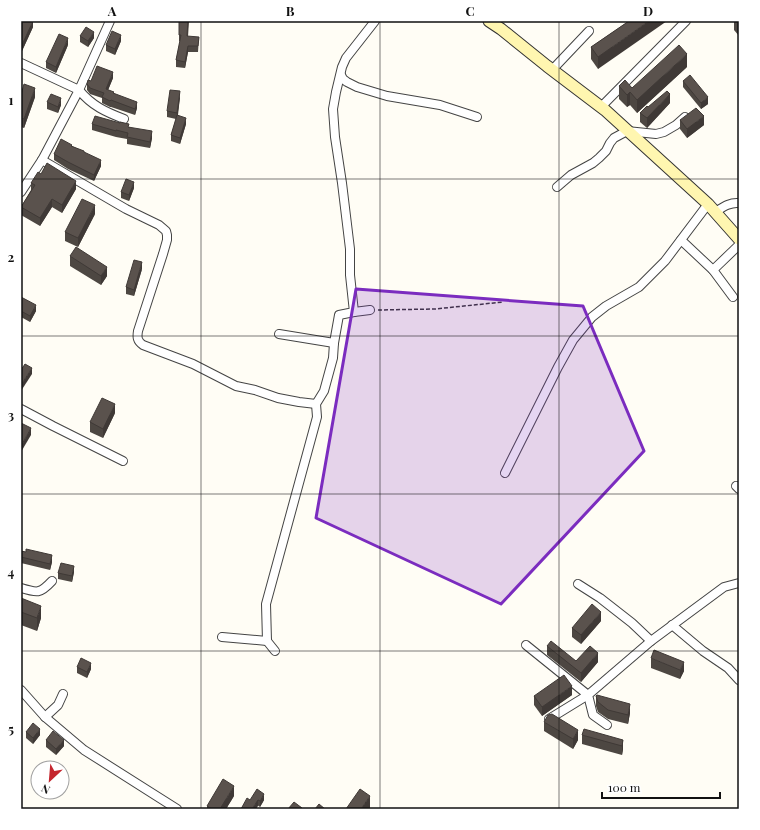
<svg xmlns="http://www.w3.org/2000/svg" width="760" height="830" font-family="'Playfair Display',serif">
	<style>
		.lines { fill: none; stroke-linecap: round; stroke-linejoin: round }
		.street-casing { stroke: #444; stroke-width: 10 }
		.secondary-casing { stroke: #333; stroke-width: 13 }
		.path { stroke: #333; stroke-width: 1.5; stroke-dasharray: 4 2; stroke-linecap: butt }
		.street { stroke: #fff; stroke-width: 8 }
		.secondary { stroke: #fff6b0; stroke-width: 11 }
		.wall { fill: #4d4742 }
		.shaded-wall { fill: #3f3936 }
		.building { fill: #5a524d; stroke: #3f3936 }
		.marked { fill: #7b2cbf; fill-opacity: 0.2; stroke: #7b2cbf; stroke-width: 3; stroke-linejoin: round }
		.grid { fill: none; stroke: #111; stroke-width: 1; stroke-opacity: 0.55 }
		.neatline { fill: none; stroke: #111; stroke-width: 1.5 }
		.grid-label { font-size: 13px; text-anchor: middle; font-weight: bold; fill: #111 }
	</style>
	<rect width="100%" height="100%" fill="#fffdf5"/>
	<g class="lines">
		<defs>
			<g id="street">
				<path d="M21 63 79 90C92 106 106 112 124 119"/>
				<polyline points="552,70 589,31"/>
				<polyline points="341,75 343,79 347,82 357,87 387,96 440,105 477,117"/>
				<polyline points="601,107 686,21"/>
				<path d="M42 160 126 209 159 225 166 231 167 235V240L163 254 138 331C137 337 137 341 143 345L193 364 236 386 255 390 278 398 299 402 316 404"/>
				<polyline points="557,187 571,175 593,163 599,158 606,151 610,143 614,138 627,131 656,134 664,132 676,125 685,117"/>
				<polyline points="21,192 42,160 79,90 110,21"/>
				<path d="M715 212C723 207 730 202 739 203"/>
				<polyline points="681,240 713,270"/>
				<polyline points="733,297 713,270 739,245"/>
				<polyline points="354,312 370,310"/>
				<polyline points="279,334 334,343"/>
				<polyline points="21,409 53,426 123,461"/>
				<polyline points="505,473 558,367 573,340 592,317 606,306 639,287 665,261 708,204"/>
				<polyline points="736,486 739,489"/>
				<polyline points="578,584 600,598 632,623 651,641"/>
				<path d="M21 588C37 593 40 594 52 581"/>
				<polyline points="672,625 703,651 728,668 739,680"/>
				<polyline points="222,637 267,641"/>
				<polyline points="526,645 588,695 549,719"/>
				<polyline points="275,651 267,641 266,604 317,417 316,404 324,391 333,358 334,343 339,315 354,312 350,275 350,249 342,183 335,137 333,109 336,92 342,67 346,58 375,21"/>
				<polyline points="21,690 45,717 84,750 177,809"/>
				<polyline points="45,717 58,705 63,694"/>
				<polyline points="607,725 593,715 588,695 651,641 724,587 739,583"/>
			</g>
			<polyline id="secondary" points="489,21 501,29 547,66 605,110 708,204 739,239"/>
		</defs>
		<!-- street casing -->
		<use href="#street" class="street-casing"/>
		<!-- secondary casing -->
		<use href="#secondary" class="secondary-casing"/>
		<!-- path -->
		<polyline class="path" points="378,310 435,309 503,302"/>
		<!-- street -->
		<use href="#street" class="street"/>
		<!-- secondary -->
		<use href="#secondary" class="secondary"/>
	</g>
	<!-- wall -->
	<g class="wall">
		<polygon points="21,21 33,27 22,51 21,51"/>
		<polygon points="179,21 189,21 188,37 199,37 198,52 188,52 185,68 176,67 176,60 180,41 179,41"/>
		<polygon points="629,21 598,69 591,59 591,47"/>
		<polygon points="734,21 739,21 739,36 734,30"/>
		<polygon points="80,36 94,38 88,47 80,42"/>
		<polygon points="121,41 115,55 106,51 106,45"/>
		<polygon points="68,45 56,73 46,68 46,62"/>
		<polygon points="687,67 637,113 630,105 627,107 619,99 619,86 632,88"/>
		<polygon points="113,78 108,90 137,108 135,115 111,107 110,107 102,103 102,98 90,94 87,90 87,84 91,81"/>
		<polygon points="683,81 708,104 701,109 683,87"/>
		<polygon points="21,95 35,97 24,128 21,127"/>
		<polygon points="180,97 178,115 186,124 180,144 171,141 171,135 176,119 167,117 167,111"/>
		<polygon points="47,102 61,105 58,113 47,109"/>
		<polygon points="670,103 647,128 640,122 640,113 648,107"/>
		<polygon points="680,120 704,125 687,138 680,129"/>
		<polygon points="92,124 129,127 152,138 150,148 127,144 127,139 116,137 92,130"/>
		<polygon points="72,146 84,152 101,166 94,181 68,169 54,160 54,154"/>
		<polygon points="41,174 76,189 62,213 52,207 40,226 21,215 21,207 31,190 31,183"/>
		<polygon points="134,188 129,201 121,198 121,192"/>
		<polygon points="95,214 78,247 65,241 65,232"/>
		<polygon points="70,256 107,276 101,285 70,266"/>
		<polygon points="142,269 134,296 126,294 126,287"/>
		<polygon points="21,294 22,298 36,311 30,322 21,317"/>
		<polygon points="115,413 103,438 90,432 90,422"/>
		<polygon points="21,551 52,562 50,570 21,563"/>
		<polygon points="74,572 72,582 58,579 58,573"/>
		<polygon points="21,598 41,618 37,631 21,625"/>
		<polygon points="601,621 581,644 572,637 572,628"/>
		<polygon points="547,646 576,661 598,662 581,682 547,655"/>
		<polygon points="651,658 684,671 680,679 651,668"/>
		<polygon points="77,667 91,669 87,678 77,673"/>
		<polygon points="572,695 542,716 534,705 534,696"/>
		<polygon points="596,696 630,713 628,724 608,719 598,712 596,706"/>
		<polygon points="544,722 578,740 573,749 544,731"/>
		<polygon points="26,732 40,735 33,744 26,738"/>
		<polygon points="582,735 623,740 623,749 622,755 582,744"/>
		<polygon points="46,740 64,746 56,755 46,747"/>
		<polygon points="234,796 226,809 207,809 207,806"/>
		<polygon points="250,800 264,800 260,807"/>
	</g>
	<!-- shaded-wall -->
	<g class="shaded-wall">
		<polygon points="33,21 33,27 22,51 22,45"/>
		<polygon points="649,21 667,21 598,69 598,57"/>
		<polygon points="94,32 94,38 88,47 88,41"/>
		<polygon points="121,35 121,41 115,55 115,49"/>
		<polygon points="68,38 68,45 56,73 56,67"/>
		<polygon points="188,46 188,52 185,68 185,62"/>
		<polygon points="687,54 687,67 637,113 637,100"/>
		<polygon points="113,72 113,78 106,95 106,89"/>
		<polygon points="35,88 35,97 24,128 24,119"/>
		<polygon points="180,91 180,97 177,119 177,113"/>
		<polygon points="630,92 630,105 627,107 627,95"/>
		<polygon points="670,94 670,103 647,128 647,118"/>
		<polygon points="708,97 708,104 701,109 701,103"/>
		<polygon points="61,98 61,105 58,113 58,107"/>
		<polygon points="137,102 137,108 135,115 135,109"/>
		<polygon points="704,116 704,125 687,138 687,129"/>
		<polygon points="186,118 186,124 180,144 180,138"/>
		<polygon points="152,131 152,138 150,148 150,142"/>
		<polygon points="101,160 101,166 94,181 94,175"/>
		<polygon points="76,181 76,189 62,213 62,205"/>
		<polygon points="134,182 134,188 129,201 129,195"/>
		<polygon points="52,199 52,207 40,226 40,218"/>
		<polygon points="95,205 95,214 78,247 78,238"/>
		<polygon points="142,262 142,269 134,296 134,290"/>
		<polygon points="107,267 107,276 101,285 101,276"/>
		<polygon points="36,305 36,311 30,322 30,316"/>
		<polygon points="32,368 32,374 21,391 21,385"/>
		<polygon points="115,404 115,413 103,438 103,429"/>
		<polygon points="31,428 31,435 21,452 21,446"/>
		<polygon points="52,555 52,562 50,570 50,564"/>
		<polygon points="74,566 74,572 72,582 72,576"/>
		<polygon points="41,606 41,618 37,631 37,618"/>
		<polygon points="601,612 601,621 581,644 581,635"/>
		<polygon points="598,653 598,662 581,682 581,673"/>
		<polygon points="684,662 684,671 680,679 680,670"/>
		<polygon points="91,663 91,669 87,678 87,672"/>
		<polygon points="572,686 572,695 542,716 542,707"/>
		<polygon points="630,704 630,713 628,724 628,715"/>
		<polygon points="40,729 40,735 33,744 33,738"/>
		<polygon points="578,730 578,740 573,749 573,739"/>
		<polygon points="64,740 64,746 56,755 56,749"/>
		<polygon points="623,740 623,749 622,755 622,746"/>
		<polygon points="234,786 234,796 226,809 220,809"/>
		<polygon points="264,794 264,800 260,807 260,801"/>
		<polygon points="370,796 370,808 369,809 361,809"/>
		<polygon points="258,800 258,806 256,809 252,809"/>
	</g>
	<!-- building -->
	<g class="building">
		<polygon points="21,21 33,21 22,45 21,45"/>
		<polygon points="179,21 188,21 187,36 199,37 198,46 188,46 185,62 176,60 181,35 179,35"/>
		<polygon points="629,21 649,21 598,57 591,47"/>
		<polygon points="86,27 94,32 88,41 80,36"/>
		<polygon points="112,31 121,35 115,49 106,45"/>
		<polygon points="59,34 68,38 56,67 46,62"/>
		<polygon points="679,45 687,54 637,100 630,92 627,95 619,86 625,80 632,88"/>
		<polygon points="97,66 113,72 106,89 114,92 113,93 137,102 135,109 111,100 110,101 102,97 104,93 90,88 87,84 88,80 91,81"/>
		<polygon points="690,75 708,97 701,103 683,81"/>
		<polygon points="24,84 35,88 24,119 21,118 21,95"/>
		<polygon points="170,90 180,91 177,113 167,111"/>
		<polygon points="667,91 670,94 647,118 640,113 647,106 648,107"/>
		<polygon points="51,94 61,98 58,107 47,102"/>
		<polygon points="696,108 704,116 687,129 680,120"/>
		<polygon points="177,115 186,118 180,138 171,135"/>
		<polygon points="95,116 120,123 120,122 129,124 128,127 152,131 150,142 127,137 128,133 116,130 116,131 92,124"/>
		<polygon points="61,139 72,145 71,146 84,151 84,152 101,160 94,175 68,162 54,154"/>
		<polygon points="47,163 76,181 62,205 52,199 40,218 21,207 35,185 31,183 38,172 41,174"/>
		<polygon points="126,179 134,182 129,195 121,192"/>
		<polygon points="82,199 95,205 78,238 65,232"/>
		<polygon points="76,247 107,267 101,276 70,256"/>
		<polygon points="134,260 142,262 134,290 126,287"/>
		<polygon points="21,297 36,305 30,316 21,311"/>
		<polygon points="25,364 32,368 21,385 21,370"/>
		<polygon points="102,398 115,404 103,429 90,422"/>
		<polygon points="21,423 31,428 21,446"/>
		<polygon points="26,549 52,555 50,564 21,557 21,551 26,552"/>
		<polygon points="61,563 74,566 72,576 58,573"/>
		<polygon points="21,598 41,606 37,618 21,612"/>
		<polygon points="592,604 601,612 581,635 572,628"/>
		<polygon points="551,641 576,661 590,646 598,653 581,673 547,646"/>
		<polygon points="654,650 684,662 680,670 651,658"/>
		<polygon points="81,658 91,663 87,672 77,667"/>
		<polygon points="564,675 572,686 542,707 534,696"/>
		<polygon points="597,695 630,704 628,715 608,710 598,702 596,696"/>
		<polygon points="552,714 578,730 573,739 544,722 548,715"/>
		<polygon points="33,723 40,729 33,738 26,732"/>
		<polygon points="584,729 623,740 622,746 582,735"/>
		<polygon points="53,731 64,740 56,749 46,740"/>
		<polygon points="223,779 234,786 220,809 212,809 207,806"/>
		<polygon points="257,789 264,794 260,801 258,800 252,809 241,809 247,798 250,800"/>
		<polygon points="360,789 370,796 361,809 346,809"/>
		<polygon points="294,802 302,808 302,809 288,809"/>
		<polygon points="319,804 325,809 315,809"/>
	</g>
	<!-- marked area -->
	<path class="marked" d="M356 289 583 306 644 451 501 604 316 518Z"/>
	<!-- grid -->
	<path class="grid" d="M201 21V809M380 21V809M559 21V809M21 179H739M21 336H739M21 494H739M21 651H739"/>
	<!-- border -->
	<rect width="760" height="830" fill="none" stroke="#ffffff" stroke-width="44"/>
	<!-- north arrow -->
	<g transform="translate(50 780) rotate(206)"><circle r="19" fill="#ffffff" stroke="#a0a0a0"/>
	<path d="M0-3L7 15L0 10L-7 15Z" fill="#c4262e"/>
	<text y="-6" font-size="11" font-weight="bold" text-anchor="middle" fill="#111111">N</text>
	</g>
	<!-- scale -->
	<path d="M602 792v6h118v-6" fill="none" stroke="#111111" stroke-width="2"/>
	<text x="608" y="792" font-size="12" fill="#111111" stroke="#ffffff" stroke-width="3" paint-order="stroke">100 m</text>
	<rect x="22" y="22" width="716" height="786" class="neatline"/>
	<g class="grid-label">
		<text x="112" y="16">A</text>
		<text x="290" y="16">B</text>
		<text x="470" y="16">C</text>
		<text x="648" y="16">D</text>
		<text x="11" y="105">1</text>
		<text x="11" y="262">2</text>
		<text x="11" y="420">3</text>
		<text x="11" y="577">4</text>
		<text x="11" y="734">5</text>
	</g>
</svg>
